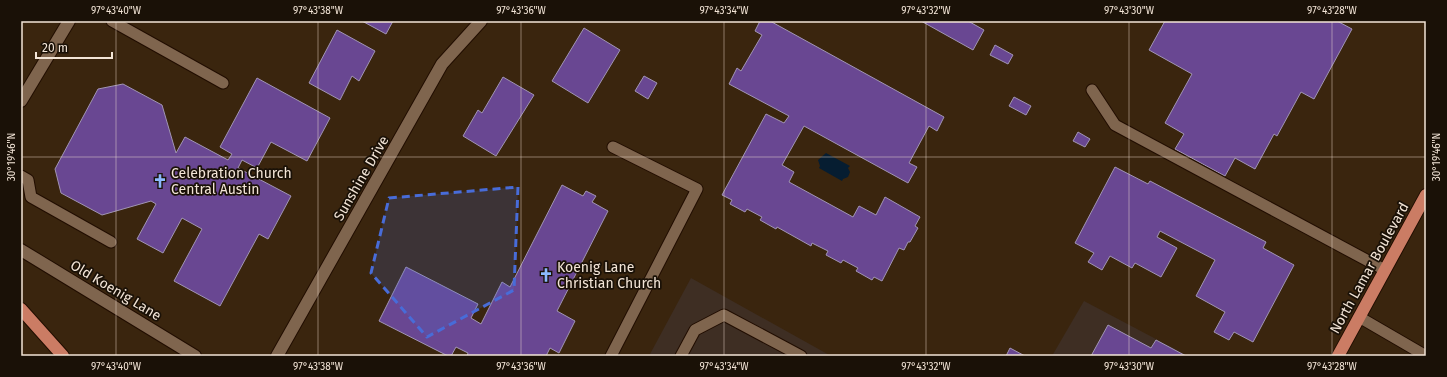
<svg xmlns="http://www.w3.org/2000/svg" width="1447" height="377" font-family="'Fira Sans',sans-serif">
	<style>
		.commercial { fill: #3e2e23 }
		.water { fill: #061d31 }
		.building { fill: #694792; stroke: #a195b4 }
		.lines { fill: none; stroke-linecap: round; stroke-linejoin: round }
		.lane-casing { stroke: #210d00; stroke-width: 13 }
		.street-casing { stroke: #210d00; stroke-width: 14 }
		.primary-casing { stroke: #210d00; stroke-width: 14 }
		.lane { stroke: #7f654e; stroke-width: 11 }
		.street { stroke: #7f654e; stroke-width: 12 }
		.primary { stroke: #cb7c64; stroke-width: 12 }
		.marked { fill: #486cd8; fill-opacity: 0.2; stroke: #486cd8; stroke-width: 3; stroke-dasharray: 8 5; stroke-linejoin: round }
		.ticks { fill: none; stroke: #f3e5d7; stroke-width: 1; stroke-opacity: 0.45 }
		.labels { text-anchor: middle; stroke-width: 3.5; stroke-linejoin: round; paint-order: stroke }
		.poi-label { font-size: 14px; fill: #f3e5d7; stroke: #1a1107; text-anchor: start }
		.street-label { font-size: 14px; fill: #f3e5d7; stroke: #1a1107 }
		.neatline { fill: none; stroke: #f3e5d7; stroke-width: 1.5 }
		.ticks-label { font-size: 10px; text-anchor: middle; fill: #f3e5d7 }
	</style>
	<rect width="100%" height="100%" fill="#3a250e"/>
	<!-- commercial -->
	<g class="commercial">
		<polygon points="691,278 831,356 649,356"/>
		<polygon points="1084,301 1188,356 1052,356"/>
	</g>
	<!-- water -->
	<polygon class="water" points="826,153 850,166 848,168 850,172 848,177 843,179 842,181 819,168 820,166 818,160"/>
	<!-- building -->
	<g class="building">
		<polygon points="362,21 393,21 386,34"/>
		<polygon points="760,21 770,21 944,117 937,131 929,126 909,163 917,167 908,183 804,126 782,165 794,172 789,182 853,217 859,206 876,215 885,197 920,217 915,226 918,228 910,242 908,242 904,250 899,248 882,281 874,277 872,280 856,271 858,268 843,260 841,263 826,255 828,251 812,243 811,246 777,227 776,229 760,220 762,217 747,209 745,212 730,204 732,200 722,195 766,114 784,123 789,116 729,84 737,68 741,71 762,35 755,31"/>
		<polygon points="921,21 968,21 984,30 973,50"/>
		<polygon points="1165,21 1337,21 1352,29 1314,99 1301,92 1277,136 1274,134 1255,169 1235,158 1225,176 1175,149 1184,134 1165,123 1192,74 1149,50"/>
		<polygon points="584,28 620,50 588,103 552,81"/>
		<polygon points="337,30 375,51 359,81 352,76 340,100 309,83"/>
		<polygon points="995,45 1013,55 1008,64 990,55"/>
		<polygon points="644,76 657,83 648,99 635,91"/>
		<polygon points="503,77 534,95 496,156 463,136 478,110 482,113"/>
		<polygon points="257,78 330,118 307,161 271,142 257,168 242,160 238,168 291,196 268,239 259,234 220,306 174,281 202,229 182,218 163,253 137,239 156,204 151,201 102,215 61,193 55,169 98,89 123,84 162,105 176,153 185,137 228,160 232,154 220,147"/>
		<polygon points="1014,97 1031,106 1026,115 1009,106"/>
		<polygon points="1078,132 1090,139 1085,147 1073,141"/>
		<polygon points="1115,167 1148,184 1150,181 1266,242 1263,248 1294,265 1253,342 1234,332 1229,340 1214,332 1225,312 1196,296 1215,260 1160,231 1157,237 1177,248 1161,277 1135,263 1132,268 1110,256 1102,270 1088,262 1094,253 1075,243"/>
		<polygon points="562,185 583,196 586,191 596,196 592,202 608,211 557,311 575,321 559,353 550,348 546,356 467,356 468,353 456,347 451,356 448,356 379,321 406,267 478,304 471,318 481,324 502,282 510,287"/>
		<polygon points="1108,325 1151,348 1156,340 1186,356 1091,356"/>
		<polygon points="1010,348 1025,356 1006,356"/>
	</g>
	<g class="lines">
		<defs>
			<g id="lane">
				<polyline points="112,21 223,83"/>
				<polyline points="1092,90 1115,125 1385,270"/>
				<polyline points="21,176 28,180 31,197 111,242"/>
				<polyline points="1359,317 1421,353 1425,356"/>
				<polyline points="611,356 697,189 613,147"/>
				<polyline points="681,356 695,330 724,315 801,356"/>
			</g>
			<g id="street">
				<polyline points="21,101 69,21"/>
				<polyline points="21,250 195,356"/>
				<polyline points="277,356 442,64 481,21"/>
			</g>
			<g id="primary">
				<polyline points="21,309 63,356"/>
				<polyline points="1338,356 1426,195"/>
			</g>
		</defs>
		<!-- lane casing -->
		<use href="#lane" class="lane-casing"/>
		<!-- street casing -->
		<use href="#street" class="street-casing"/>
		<!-- primary casing -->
		<use href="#primary" class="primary-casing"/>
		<!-- lane -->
		<use href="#lane" class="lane"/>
		<!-- street -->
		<use href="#street" class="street"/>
		<!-- primary -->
		<use href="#primary" class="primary"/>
	</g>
	<!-- marked area -->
	<path class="marked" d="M518 187 514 290 427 337 371 273 389 198Z"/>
	<!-- ticks -->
	<path class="ticks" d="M116 21V356M318 21V356M521 21V356M724 21V356M926 21V356M1129 21V356M1332 21V356M21 157H1426"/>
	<!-- icons -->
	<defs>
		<symbol id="church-bare" viewBox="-9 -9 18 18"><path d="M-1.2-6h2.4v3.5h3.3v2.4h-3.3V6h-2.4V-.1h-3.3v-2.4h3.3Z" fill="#8cb9fc" stroke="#1a1107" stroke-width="2.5" paint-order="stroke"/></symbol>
	</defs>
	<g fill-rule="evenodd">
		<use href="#church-bare" x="150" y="171" width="20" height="20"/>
		<use href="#church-bare" x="536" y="265" width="20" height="20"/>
	</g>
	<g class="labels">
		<!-- poi labels -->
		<g class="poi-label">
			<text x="171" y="178">Celebration Church<tspan x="171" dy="16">Central Austin</tspan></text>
			<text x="557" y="272">Koenig Lane<tspan x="557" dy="16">Christian Church</tspan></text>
		</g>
		<!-- street labels -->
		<g class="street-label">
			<text transform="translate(361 178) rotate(-60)" y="5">Sunshine Drive</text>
			<text transform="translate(1369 268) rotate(-61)" y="5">North Lamar Boulevard</text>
			<text transform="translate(116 290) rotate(31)" y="5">Old Koenig Lane</text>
		</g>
	</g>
	<!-- border -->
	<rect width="1447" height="377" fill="none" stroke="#1a1107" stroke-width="44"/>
	<!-- scale -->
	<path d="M36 52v6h76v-6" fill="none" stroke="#f3e5d7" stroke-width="2"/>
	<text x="42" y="52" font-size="12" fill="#f3e5d7" stroke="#1a1107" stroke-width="3" paint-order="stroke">20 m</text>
	<rect x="22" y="22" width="1403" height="333" class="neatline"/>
	<g class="ticks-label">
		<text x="116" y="14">97°43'40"W</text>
		<text x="318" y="14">97°43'38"W</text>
		<text x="521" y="14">97°43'36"W</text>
		<text x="724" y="14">97°43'34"W</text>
		<text x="926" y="14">97°43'32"W</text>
		<text x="1129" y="14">97°43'30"W</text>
		<text x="1332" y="14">97°43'28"W</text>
		<text transform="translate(11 157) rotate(-90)" y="4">30°19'46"N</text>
		<text transform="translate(1436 157) rotate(-90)" y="4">30°19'46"N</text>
		<text x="116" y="370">97°43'40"W</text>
		<text x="318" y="370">97°43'38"W</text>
		<text x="521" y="370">97°43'36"W</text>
		<text x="724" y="370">97°43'34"W</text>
		<text x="926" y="370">97°43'32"W</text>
		<text x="1129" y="370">97°43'30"W</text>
		<text x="1332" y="370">97°43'28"W</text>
	</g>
</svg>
